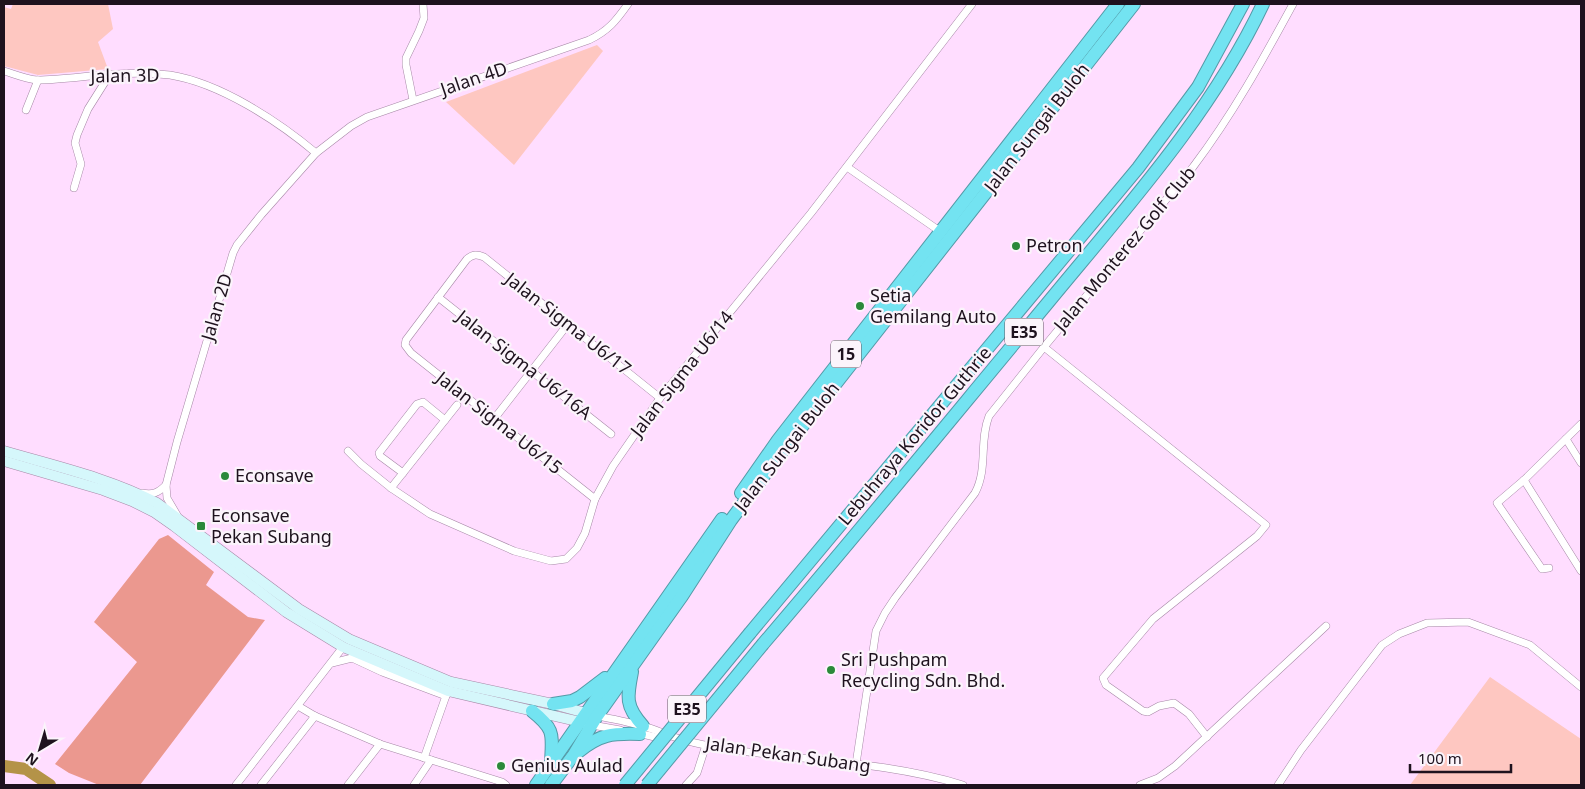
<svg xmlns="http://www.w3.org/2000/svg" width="1585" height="789" font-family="'Noto Sans',sans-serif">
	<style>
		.green { fill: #fec7c1 }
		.forest { fill: #eb988f }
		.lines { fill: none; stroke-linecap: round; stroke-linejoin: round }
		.river { stroke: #b49348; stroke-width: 12 }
		.street-casing { stroke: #a788a7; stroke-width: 8 }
		.secondary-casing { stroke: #a788a7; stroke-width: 11 }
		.highway-casing { stroke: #559aa7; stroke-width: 14 }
		.street { stroke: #fff; stroke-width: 7 }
		.secondary { stroke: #d5f7fb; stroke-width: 10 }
		.highway { stroke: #73e3f1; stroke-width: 12 }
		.highway-bridge-casing { stroke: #559aa7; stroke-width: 14; stroke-linecap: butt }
		.highway-bridge { stroke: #73e3f1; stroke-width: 12 }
		.poi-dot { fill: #2b893a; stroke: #fbf4fb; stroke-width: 2 }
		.labels { text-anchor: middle; stroke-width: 4.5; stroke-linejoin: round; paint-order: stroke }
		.shield { fill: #fbf4fb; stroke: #605660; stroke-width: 1 }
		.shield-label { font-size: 16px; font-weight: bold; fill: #1e121e }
		.street-label { font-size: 18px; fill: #1e121e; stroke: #fbf4fb }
		.poi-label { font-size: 18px; fill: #1e121e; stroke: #fbf4fb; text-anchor: start }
	</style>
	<rect width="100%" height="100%" fill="#fdf"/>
	<!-- green -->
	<g class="green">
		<polygon points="13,4 108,4 113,29 98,42 108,69 38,75 4,66 4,7 11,9"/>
		<polygon points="597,45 603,51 514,165 446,102"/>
		<polygon points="1490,677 1581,739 1581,785 1410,785"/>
	</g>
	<!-- forest -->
	<polygon class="forest" points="168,535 214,572 206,585 248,617 265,620 140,785 99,785 69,773 55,764 137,662 94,622 159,539"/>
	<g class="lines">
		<!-- river -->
		<polyline class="river" points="4,766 26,769 50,785"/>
		<defs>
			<g id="street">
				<path d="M4 71C14 74 26 79 37 80 63 80 90 75 117 74 134 73 152 73 170 75 220 83 278 121 316 153"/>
				<polyline points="413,100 406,65 406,58 419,31 424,18 423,4"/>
				<polyline points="26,110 38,80"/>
				<polyline points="847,167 941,232"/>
				<polyline points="74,188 81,164 75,143 77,135 88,109 110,74"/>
				<polyline points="438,297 611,434"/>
				<polyline points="1044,347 1266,525 1257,536 1153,619 1103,678 1106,685 1143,711 1148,712 1159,706 1174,703 1189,714 1207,737"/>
				<polyline points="494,419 568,324"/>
				<polyline points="1566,439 1581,463"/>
				<polyline points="348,451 361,464 391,488 430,514 514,551 551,561 566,559 577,548 585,533 595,499 613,466 660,398 811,213 972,4"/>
				<polyline points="403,473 380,456 379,453 417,404 423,402 445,420"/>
				<polyline points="1524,480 1581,571"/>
				<polyline points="391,488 457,405"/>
				<path d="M142 493C153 495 158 493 166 485"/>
				<path d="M595 499 411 353 405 345 406 340 467 259C473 254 477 254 484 257L660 398"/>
				<path d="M177 515 167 498 166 485 177 442 233 253 237 245 261 215 316 153 351 126 367 117 589 40C608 31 616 21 628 4"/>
				<polyline points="1549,568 1542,569 1497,503 1524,480 1581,424"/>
				<polyline points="332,663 352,658 382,672 446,696"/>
				<polyline points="298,706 315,716 380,744 502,782 506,785"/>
				<path d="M597 716C613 719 630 722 645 727 655 729 664 734 674 737 695 744 719 748 741 751 815 761 891 763 963 785"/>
				<polyline points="592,725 620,730"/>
				<polyline points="638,733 659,738 664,738"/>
				<polyline points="424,758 447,693"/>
				<path d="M856 764 876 631 885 613 895 598 975 493C988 469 979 441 989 416L1044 347 1193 167C1233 114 1262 61 1293 4"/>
				<polyline points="236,785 343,647"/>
				<polyline points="261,785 315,716"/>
				<polyline points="348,785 380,744"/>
				<polyline points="414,785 431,760"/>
				<polyline points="686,785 697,773 706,745"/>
				<polyline points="1140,785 1158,778 1175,766 1326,626"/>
				<polyline points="1278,785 1301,750 1382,645 1399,634 1427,623 1468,622 1530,645 1581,687"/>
			</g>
			<g id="secondary">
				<path d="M4 451C55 466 109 478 157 503L299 609 349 639 451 682 553 704 593 715"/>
				<polyline points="4,461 103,490 132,501 154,512 174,526 286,612 343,647 448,691 585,723"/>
			</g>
			<g id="highway">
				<polyline points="741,493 778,440 1118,4"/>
				<polyline points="750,633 1138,168 1198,87 1243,4"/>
				<path d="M763 644C859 532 952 418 1046 305 1124 210 1210 116 1263 4"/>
				<path d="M632 672C627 697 625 706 643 726"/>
				<polyline points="553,704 572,701 580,697 605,678"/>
				<path d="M532 711C556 730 552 735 551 763"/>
				<path d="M578 752C600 734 612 733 640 734"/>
				<polyline points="536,785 722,519"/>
				<polyline points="551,785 573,756 597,716 682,596 731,520 771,466 1134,4"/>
			</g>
		</defs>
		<!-- street casing -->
		<use href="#street" class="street-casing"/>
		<!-- secondary casing -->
		<use href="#secondary" class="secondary-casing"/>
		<!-- highway casing -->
		<use href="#highway" class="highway-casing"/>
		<!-- street -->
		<use href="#street" class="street"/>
		<!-- secondary -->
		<use href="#secondary" class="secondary"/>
		<!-- highway -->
		<use href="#highway" class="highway"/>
		<defs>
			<g id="highway-bridge">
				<polyline points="625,785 750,633"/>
				<polyline points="647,785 763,644"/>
			</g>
		</defs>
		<!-- highway-bridge casing -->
		<use href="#highway-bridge" class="highway-bridge-casing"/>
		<!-- highway-bridge -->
		<use href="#highway-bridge" class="highway-bridge"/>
	</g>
	<!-- markers -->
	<g class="poi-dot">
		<circle cx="1016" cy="246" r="5"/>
		<circle cx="860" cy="306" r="5"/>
		<circle cx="225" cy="476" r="5"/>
		<rect x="196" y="521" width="10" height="10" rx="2.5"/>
		<circle cx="831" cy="670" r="5"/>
		<circle cx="501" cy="766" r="5"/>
	</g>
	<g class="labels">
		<!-- shield labels -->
		<g class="shield">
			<rect x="1005" y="318.5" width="38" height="27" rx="4"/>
			<rect x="831" y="340.5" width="30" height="27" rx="4"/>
			<rect x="668" y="695.5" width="38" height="27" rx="4"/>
		</g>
		<g class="shield-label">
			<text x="1024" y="338">E35</text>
			<text x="846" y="360">15</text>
			<text x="687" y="715">E35</text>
		</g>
		<!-- street labels -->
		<g class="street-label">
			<text transform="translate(125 76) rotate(-1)" y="6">Jalan 3D</text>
			<text transform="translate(474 79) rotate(-19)" y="6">Jalan 4D</text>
			<text transform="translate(1037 128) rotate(-52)" y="6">Jalan Sungai Buloh</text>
			<text transform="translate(1125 249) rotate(-50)" y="6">Jalan Monterez Golf Club</text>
			<text transform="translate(217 307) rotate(-74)" y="6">Jalan 2D</text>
			<text transform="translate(568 324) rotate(38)" y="6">Jalan Sigma U6/17</text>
			<text transform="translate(524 365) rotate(38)" y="6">Jalan Sigma U6/16A</text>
			<text transform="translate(682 374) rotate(-52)" y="6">Jalan Sigma U6/14</text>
			<text transform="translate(499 423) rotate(38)" y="6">Jalan Sigma U6/15</text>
			<text transform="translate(915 436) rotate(-50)" y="6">Lebuhraya Koridor Guthrie</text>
			<text transform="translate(787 447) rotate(-52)" y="6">Jalan Sungai Buloh</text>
			<text transform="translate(788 755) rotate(8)" y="6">Jalan Pekan Subang</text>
		</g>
		<!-- poi labels -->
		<g class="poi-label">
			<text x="1026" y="252">Petron</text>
			<text x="870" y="302">Setia<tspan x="870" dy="21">Gemilang Auto</tspan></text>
			<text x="235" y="482">Econsave</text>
			<text x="211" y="522">Econsave<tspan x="211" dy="21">Pekan Subang</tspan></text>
			<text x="841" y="666">Sri Pushpam<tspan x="841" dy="21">Recycling Sdn. Bhd.</tspan></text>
			<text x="511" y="772">Genius Aulad</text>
		</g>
	</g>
	<!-- border -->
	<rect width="1585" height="789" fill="none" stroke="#1e121e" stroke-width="10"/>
	<!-- north arrow -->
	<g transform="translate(40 749) rotate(218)" stroke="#fbf4fb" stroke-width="4" paint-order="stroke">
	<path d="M0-4L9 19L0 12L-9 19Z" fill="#1e121e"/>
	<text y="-8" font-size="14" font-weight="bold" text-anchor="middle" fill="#1e121e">N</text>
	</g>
	<!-- scale -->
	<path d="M1410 764v8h101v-8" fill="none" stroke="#1e121e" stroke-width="2.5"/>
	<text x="1418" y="764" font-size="15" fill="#1e121e" stroke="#fbf4fb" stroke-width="4" paint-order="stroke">100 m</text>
</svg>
